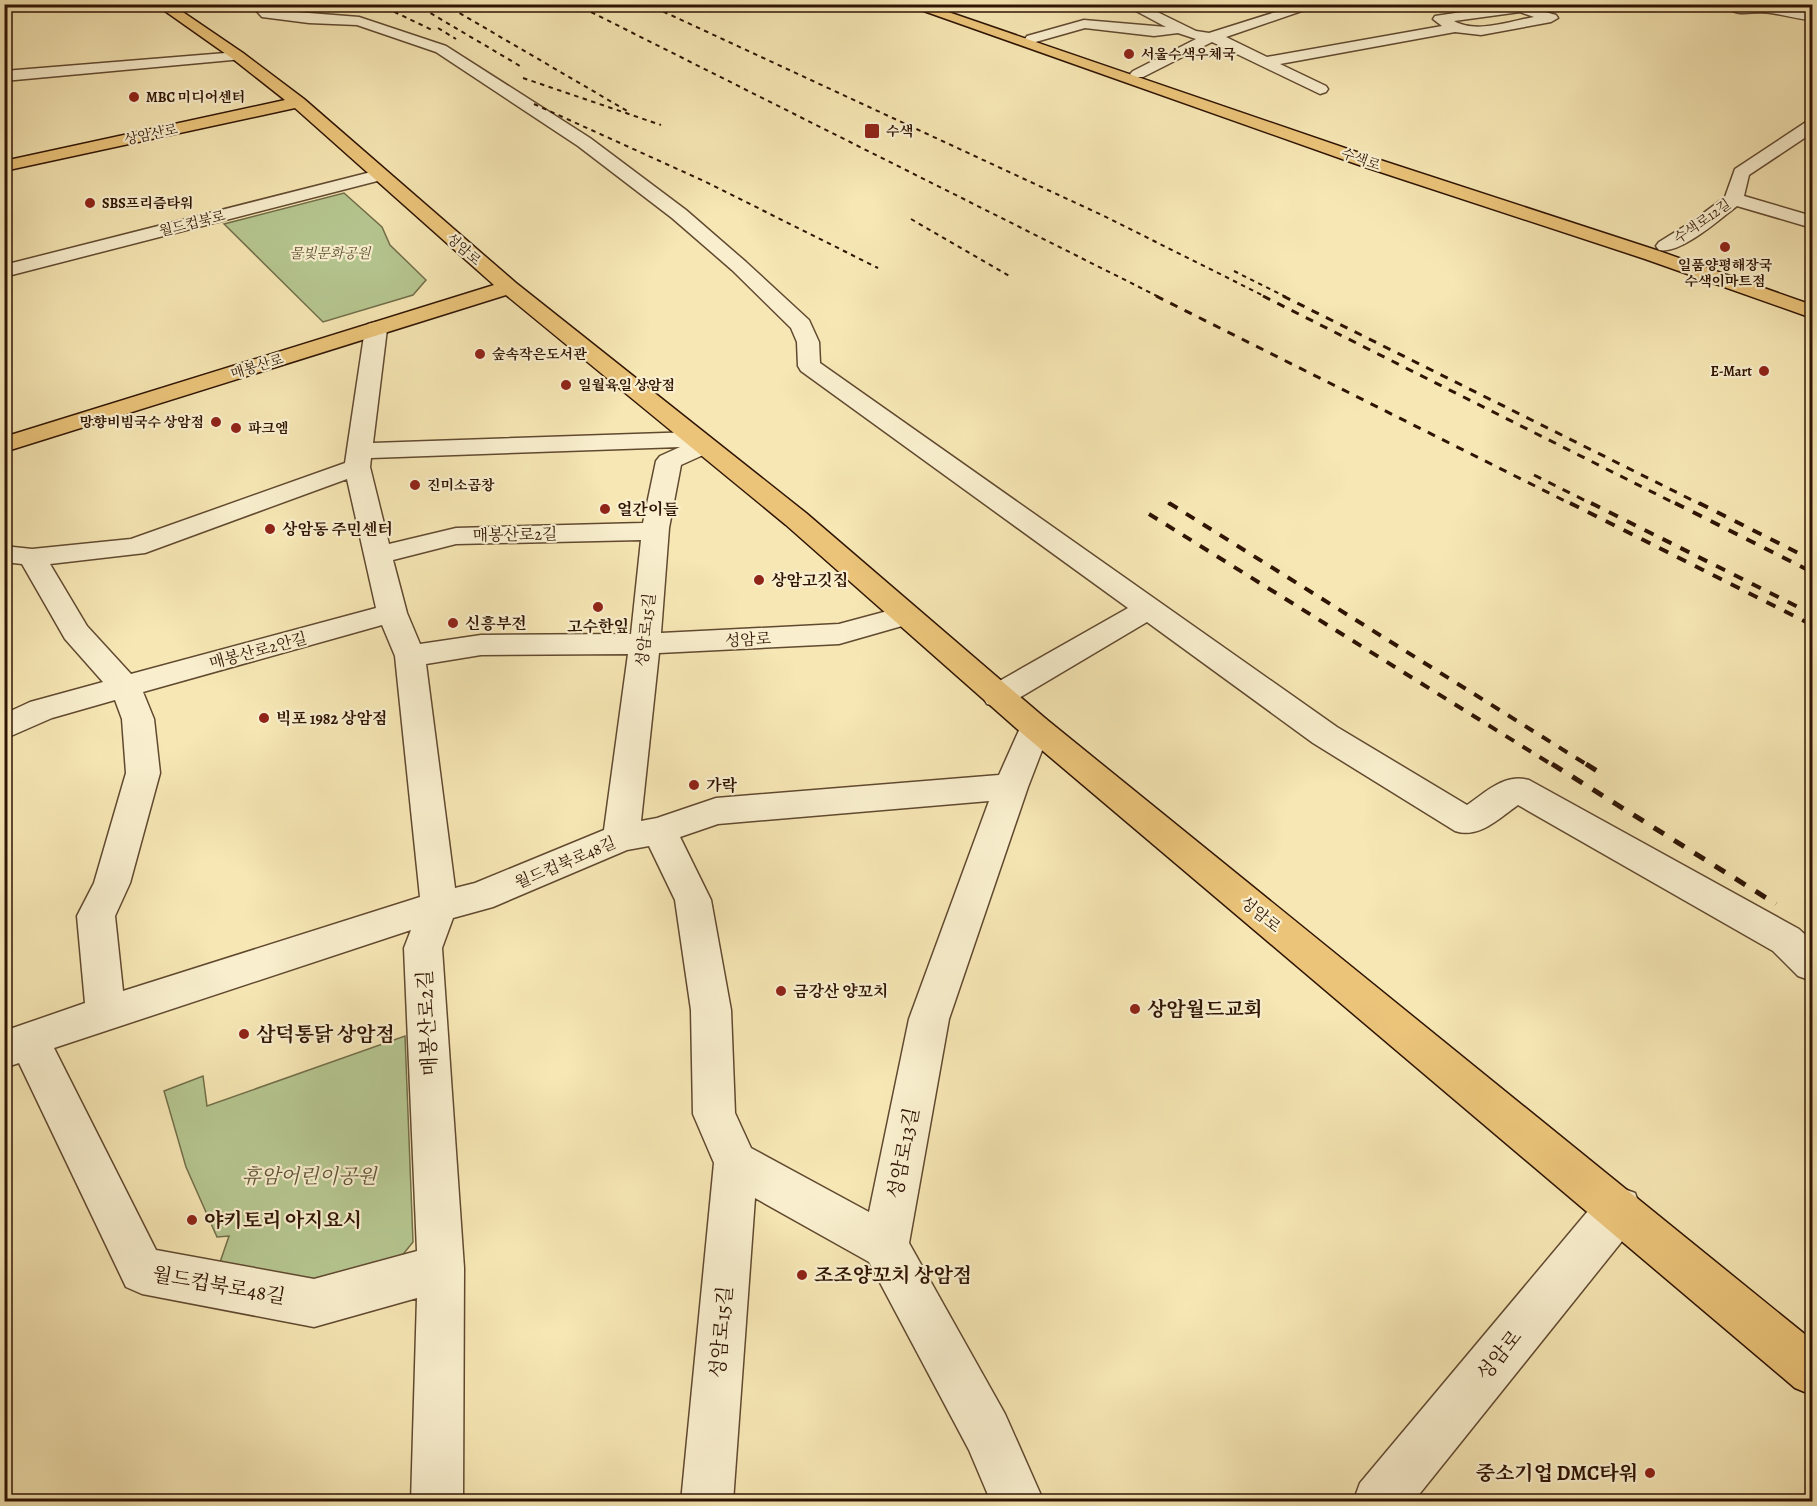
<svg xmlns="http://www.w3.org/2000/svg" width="1817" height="1506" font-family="Alegreya,'Noto Serif KR',serif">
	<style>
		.green { fill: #b6c791; stroke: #726e4a; stroke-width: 1.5 }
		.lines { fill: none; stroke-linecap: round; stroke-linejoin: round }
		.minor-casing { stroke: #614930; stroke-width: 3 }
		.major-casing { stroke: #2f1404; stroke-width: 3 }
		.minor { fill: #f9efce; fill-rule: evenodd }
		.major { fill: #ebc47a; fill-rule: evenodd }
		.rail-far3 { stroke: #2f1404; stroke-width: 2; stroke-dasharray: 4.5 4.5; stroke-linecap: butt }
		.rail-far2 { stroke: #2f1404; stroke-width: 3; stroke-dasharray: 8 8; stroke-linecap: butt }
		.rail-far1 { stroke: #2f1404; stroke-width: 4; stroke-dasharray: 10 10; stroke-linecap: butt }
		.rail { stroke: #2f1404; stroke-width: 5; stroke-dasharray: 12 12; stroke-linecap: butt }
		.poi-dot { fill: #8f2418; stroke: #f9efce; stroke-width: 2 }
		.labels { text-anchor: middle; stroke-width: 4.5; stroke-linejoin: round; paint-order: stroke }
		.far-poi-label { font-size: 14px; font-weight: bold; fill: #2f1404; stroke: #f9efce; text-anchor: start }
		.far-street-label { font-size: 14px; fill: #2f1404; stroke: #f9efce }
		.far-park-label { font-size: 14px; font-style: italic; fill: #5e5335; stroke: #f9efce }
		.poi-label { font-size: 16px; font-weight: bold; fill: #2f1404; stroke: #f9efce; text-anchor: start }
		.street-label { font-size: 16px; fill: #2f1404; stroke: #f9efce }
		.near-poi-label { font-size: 20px; font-weight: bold; fill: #2f1404; stroke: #f9efce; text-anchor: start }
		.near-street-label { font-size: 20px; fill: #2f1404; stroke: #f9efce }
		.near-park-label { font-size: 20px; font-style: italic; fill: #5e5335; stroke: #f9efce }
	</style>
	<rect width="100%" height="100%" fill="#f6e7b4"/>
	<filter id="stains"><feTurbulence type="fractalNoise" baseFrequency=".00333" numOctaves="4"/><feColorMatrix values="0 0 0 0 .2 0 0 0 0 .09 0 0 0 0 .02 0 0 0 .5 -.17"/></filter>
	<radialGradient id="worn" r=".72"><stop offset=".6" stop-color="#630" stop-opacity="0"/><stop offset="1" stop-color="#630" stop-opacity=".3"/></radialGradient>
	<!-- green -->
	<g class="green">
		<polygon points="344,193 382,227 390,245 426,280 413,295 323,322 224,224"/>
		<polygon points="405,1036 413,1242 396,1263 320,1287 218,1268 229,1236 217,1237 186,1167 164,1091 203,1076 207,1106"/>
	</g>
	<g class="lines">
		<defs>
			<g id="minor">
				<path d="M250 4H264L271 10 359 17 446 46 590 138 686 210 746 262 809 320 819 342 820 363 1337 727 1467 805C1486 792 1505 773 1529 780L1799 929 1812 941V981L1798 976 1773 951 1518 805C1498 819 1479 839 1455 831L1313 743 1147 622 1009 704 998 707 987 704 982 696 987 688 1128 608 801 371 798 366 797 342 791 328 732 270 672 218 578 146 436 52 357 25 309 23 262 17Z"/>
				<path d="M1123 4H1141L1196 31 1209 33 1301 4H1322L1226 37 1267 57 1442 26 1433 19 1435 16 1517 4 1556 15 1558 18 1551 22 1481 35 1455 32 1280 64 1326 86 1328 89 1326 92 1320 94 1212 42 1143 77H1133L1130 74 1133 71 1196 39 1178 33 1154 36 1085 28 1032 43 1025 39 1027 36 1084 20 1166 27ZM1520 12 1534 17C1511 21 1476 34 1454 21Z"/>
				<path d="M1722 4 1746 7 1771 4 1791 10 1812 12V20C1798 19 1785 15 1771 13 1752 9 1739 20 1722 4Z"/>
				<polygon points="238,52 245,56 243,59 4,81 4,71"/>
				<path d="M1812 121V133L1749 175 1744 196 1812 216V228L1737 206C1720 219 1680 255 1659 250L1656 246 1659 242 1693 221 1725 197 1735 169 1806 122Z"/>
				<polygon points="379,170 385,171 388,175 385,179 4,277 4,265"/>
				<path d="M376 322 384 324 387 329 373 443 694 432 703 434 706 439 712 441 715 446 712 451 681 465 669 528 661 633 839 624 906 606 916 608 921 615 916 622 839 644 659 653 641 821 657 818 716 798 999 775 1024 719 1035 716 1046 719 1051 727 1028 787 949 1019 909 1243 1005 1414 1044 1502H991L969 1450 869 1262 755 1198 733 1502H681L714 1163 693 1114 691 1010 675 900 649 846 627 850 493 907 453 918 442 948 464 1268 463 1502H411L417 1298 314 1327 142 1294 126 1287 19 1063 4 1068V1031L85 1003 77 916 94 883 126 773 122 719 115 700 52 718 4 739V714L30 702 103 682 65 639 22 564 4 562V546L32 549 131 539 345 463 365 329 368 324ZM680 447 660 456 656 461 643 523 456 528 389 544 370 467 371 458ZM347 479 376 608 131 674 87 626 50 564 145 553ZM641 540 631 634 481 635 420 644 407 613 393 560 456 544ZM382 625 395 656 420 897 123 991 115 916 130 883 160 773 154 719 143 692ZM628 654 604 830 475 883 455 888 426 664 481 655ZM989 801 909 1019 869 1212 751 1148 735 1113 731 1010 711 900 680 837 718 824ZM411 930 404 948 417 1251 314 1279 156 1250 54 1048Z"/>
				<polygon points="1619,1187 1635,1193 1641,1209 1635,1225 1413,1502 1353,1502 1360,1483 1603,1193"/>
			</g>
			<g id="major">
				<polygon points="155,4 171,4 243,53 304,99 516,283 806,513 1046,719 1812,1340 1812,1395 1795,1388 1024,735 786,525 506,295 4,452 4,437 494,285 295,108 4,171 4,161 285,100 233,59"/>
				<polygon points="904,4 925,4 1374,158 1659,251 1812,305 1812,318 1645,259 1362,166"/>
			</g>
		</defs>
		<!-- minor casing -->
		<use href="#minor" class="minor-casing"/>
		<!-- major casing -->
		<use href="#major" class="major-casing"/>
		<!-- minor -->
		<use href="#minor" class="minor"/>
		<!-- major -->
		<use href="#major" class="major"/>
		<!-- rail-far3 -->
		<g class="rail-far3">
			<polyline points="378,4 432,30"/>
			<polyline points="415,4 520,66"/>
			<polyline points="444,4 629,112"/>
			<polyline points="575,4 1159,297"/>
			<polyline points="647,4 1104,216 1266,297"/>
			<polyline points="438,28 456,39"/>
			<polyline points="523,78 661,125"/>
			<polyline points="534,104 706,182 878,268"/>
			<polyline points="911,219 1011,277"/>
			<polyline points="1234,271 1286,297"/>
		</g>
		<!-- rail-far2 -->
		<g class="rail-far2">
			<polyline points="1156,296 1573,505"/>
			<polyline points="1263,296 1678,505"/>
			<polyline points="1283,296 1702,505"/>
			<polyline points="1534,475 1594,505"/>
			<polyline points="1168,503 1171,505"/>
		</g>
		<!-- rail-far1 -->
		<g class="rail-far1">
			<polyline points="1169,503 1589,766"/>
			<polyline points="1570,503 1812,625"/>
			<polyline points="1591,503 1812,614"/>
			<polyline points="1675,503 1812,572"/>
			<polyline points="1699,503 1812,560"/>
			<polyline points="1149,514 1554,766"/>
		</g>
		<!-- rail -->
		<g class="rail">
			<polyline points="1552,764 1776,904"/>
			<polyline points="1586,764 1605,776"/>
		</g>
	</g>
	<!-- markers -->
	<g class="poi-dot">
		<circle cx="1129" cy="54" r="6"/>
		<circle cx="134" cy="97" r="6"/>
		<rect x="864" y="123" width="16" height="16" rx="3"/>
		<circle cx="90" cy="203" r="6"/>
		<circle cx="1725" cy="247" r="6"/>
		<circle cx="480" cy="354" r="6"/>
		<circle cx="1764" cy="371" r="6"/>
		<circle cx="566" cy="385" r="6"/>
		<circle cx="216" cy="422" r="6"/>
		<circle cx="236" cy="428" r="6"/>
		<circle cx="415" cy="485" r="6"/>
		<circle cx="605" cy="509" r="6"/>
		<circle cx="270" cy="529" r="6"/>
		<circle cx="759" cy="580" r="6"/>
		<circle cx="598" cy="607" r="6"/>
		<circle cx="453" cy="623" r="6"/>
		<circle cx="264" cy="718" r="6"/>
		<circle cx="694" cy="785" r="6"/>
		<circle cx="781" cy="991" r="6"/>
		<circle cx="1135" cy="1009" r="6"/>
		<circle cx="244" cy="1034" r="6"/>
		<circle cx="192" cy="1220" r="6"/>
		<circle cx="802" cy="1275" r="6"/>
		<circle cx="1650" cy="1473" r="6"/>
	</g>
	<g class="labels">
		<!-- far-poi labels -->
		<g class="far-poi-label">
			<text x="1141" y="59">서울수색우체국</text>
			<text x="146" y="102">MBC 미디어센터</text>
			<text x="886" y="136">수색</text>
			<text x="102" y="208">SBS프리즘타워</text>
			<text x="1725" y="270" text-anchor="middle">일품양평해장국<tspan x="1725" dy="16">수색이마트점</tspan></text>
			<text x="492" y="359">숲속작은도서관</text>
			<text x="1752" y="376" text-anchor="end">E-Mart</text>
			<text x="578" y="390">일월육일 상암점</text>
			<text x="204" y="427" text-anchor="end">망향비빔국수 상암점</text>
			<text x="248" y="433">파크엠</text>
			<text x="427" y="490">진미소곱창</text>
		</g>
		<!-- far-street labels -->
		<g class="far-street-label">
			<text transform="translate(151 134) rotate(-12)" y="5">상암산로</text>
			<text transform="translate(1361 159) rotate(19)" y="5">수색로</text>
			<text transform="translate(1702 221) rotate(-35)" y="5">수색로12길</text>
			<text transform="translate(192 223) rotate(-14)" y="5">월드컵북로</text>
			<text transform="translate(464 249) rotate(41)" y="5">성암로</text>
			<text transform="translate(257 366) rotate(-17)" y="5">매봉산로</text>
		</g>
		<!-- far-park labels -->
		<g class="far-park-label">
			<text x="330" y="258">물빛문화공원</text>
		</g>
		<!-- poi labels -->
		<g class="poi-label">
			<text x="617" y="515">얼간이들</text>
			<text x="282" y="535">상암동 주민센터</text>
			<text x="771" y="586">상암고깃집</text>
			<text x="465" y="629">신흥부전</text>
			<text x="598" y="632" text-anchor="middle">고수한잎</text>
			<text x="276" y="724">빅포 1982 상암점</text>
			<text x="706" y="791">가락</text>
			<text x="793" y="997">금강산 양꼬치</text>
		</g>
		<!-- street labels -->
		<g class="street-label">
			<text transform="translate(515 534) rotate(-1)" y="6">매봉산로2길</text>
			<text transform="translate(645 630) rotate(-84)" y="6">성암로15길</text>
			<text transform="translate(748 639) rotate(-3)" y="6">성암로</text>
			<text transform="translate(258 650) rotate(-15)" y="6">매봉산로2안길</text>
			<text transform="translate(565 862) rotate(-23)" y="6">월드컵북로48길</text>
			<text transform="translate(1261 914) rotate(39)" y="6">성암로</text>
		</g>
		<!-- near-poi labels -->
		<g class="near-poi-label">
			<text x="1147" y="1016">상암월드교회</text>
			<text x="256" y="1041">삼덕통닭 상암점</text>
			<text x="204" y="1227">야키토리 아지요시</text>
			<text x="814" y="1282">조조양꼬치 상암점</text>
			<text x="1638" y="1480" text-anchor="end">중소기업 DMC타워</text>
		</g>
		<!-- near-street labels -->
		<g class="near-street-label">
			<text transform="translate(427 1023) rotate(-93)" y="7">매봉산로2길</text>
			<text transform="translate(903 1153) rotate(-79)" y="7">성암로13길</text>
			<text transform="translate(219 1285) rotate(10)" y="7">월드컵북로48길</text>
			<text transform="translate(721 1332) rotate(-85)" y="7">성암로15길</text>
			<text transform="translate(1499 1355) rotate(-51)" y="7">성암로</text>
		</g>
		<!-- near-park labels -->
		<g class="near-park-label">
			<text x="309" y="1183">휴암어린이공원</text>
		</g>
	</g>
	<!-- margin -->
	<rect width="1817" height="1506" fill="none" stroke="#f6e7b4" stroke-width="24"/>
	<rect x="6" y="6" width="1805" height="1494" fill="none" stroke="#2f1404" stroke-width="3"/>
	<rect x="12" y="12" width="1793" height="1482" fill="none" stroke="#2f1404" stroke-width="1.5"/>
	<rect width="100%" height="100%" filter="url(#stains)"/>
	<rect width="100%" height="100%" fill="url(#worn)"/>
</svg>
